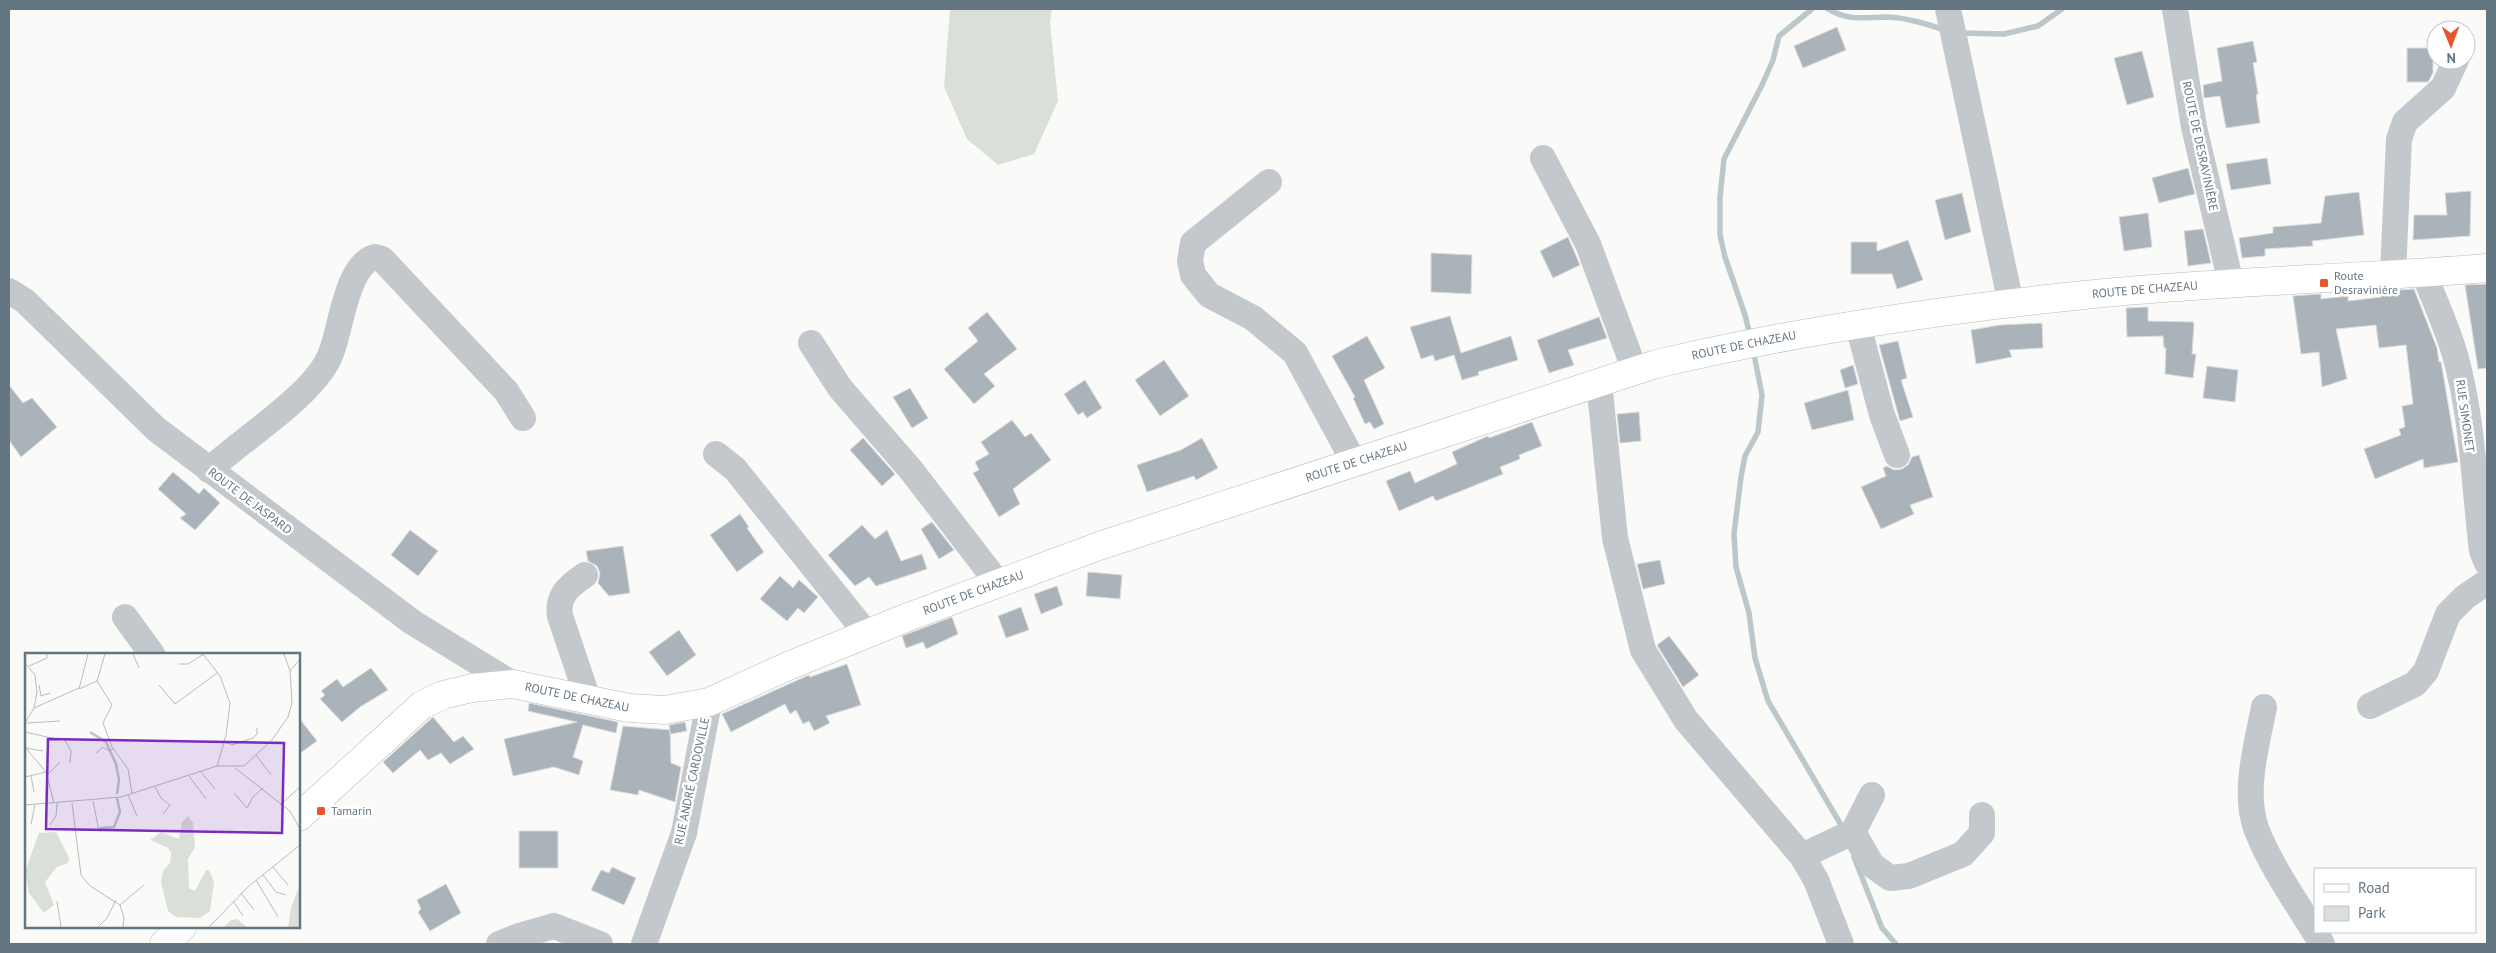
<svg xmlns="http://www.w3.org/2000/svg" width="2496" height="953" font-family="'PT Sans',sans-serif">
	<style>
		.green { fill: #dadfd7 }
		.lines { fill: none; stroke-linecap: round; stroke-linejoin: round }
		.stream { stroke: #bbc7cb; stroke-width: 5.5 }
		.building { fill: #aab3b9; stroke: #dcdcda }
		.major-casing { stroke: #b5babe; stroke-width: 29 }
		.minor { stroke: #c3c8cc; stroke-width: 26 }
		.major { stroke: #fff; stroke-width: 28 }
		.poi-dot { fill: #e4572e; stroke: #fff; stroke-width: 2 }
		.labels { text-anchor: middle; stroke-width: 5; stroke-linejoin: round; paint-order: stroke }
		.street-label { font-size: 12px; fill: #657683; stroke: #fff }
		.poi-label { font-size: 12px; fill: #657683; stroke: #fff; text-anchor: start }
		.inset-river { fill: none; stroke: #bbc7cb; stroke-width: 2.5 }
		.inset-road { fill: none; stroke: #b5bdc2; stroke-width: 1 }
		.view { fill: #7b2cbf; fill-opacity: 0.15; stroke: #7b2cbf; stroke-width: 2.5 }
		.inset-edge { fill: none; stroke: #657683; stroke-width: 2.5 }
	</style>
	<rect width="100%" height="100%" fill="#fafaf8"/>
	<!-- green -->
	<polygon class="green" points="950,9 1052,9 1050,22 1058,101 1034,154 998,165 967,139 944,87"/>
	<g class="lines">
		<!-- stream -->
		<g class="stream">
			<path d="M1828 9C1851 22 1864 17 1888 17 1908 18 1926 24 1945 30"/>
			<polyline points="1961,33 2004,34 2038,26 2062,9"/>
			<polyline points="1750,335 1745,315 1725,257 1720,235 1720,197 1724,159 1762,85 1773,60 1779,36 1812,9"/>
			<polyline points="1753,349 1762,395 1758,432 1745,456 1741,477 1734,534 1736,567 1749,613 1755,658 1768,701 1844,830"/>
			<polyline points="1854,857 1882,928 1896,944"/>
		</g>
	</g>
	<!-- building -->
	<g class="building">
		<polygon points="1837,27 1846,50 1803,68 1794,46"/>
		<polygon points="2253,41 2257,62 2253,63 2258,94 2256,95 2260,123 2226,128 2220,96 2204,98 2203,85 2222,81 2217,48"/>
		<polygon points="2407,48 2433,48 2433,73 2428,82 2407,82"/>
		<polygon points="2142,51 2154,97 2127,105 2114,58"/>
		<polygon points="2267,158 2271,184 2231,190 2226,164"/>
		<polygon points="2188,168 2195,194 2159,203 2152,178"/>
		<polygon points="2471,191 2470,236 2413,240 2414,215 2447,215 2445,193"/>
		<polygon points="2359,192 2364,235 2312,241 2313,246 2265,249 2265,256 2242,258 2239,238 2273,233 2273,227 2321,223 2325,196"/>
		<polygon points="1962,193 1971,232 1945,240 1935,200"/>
		<polygon points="2148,213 2152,247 2124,251 2119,217"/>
		<polygon points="2203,229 2211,263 2188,266 2184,231"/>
		<polygon points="1568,237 1580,265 1553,278 1540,251"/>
		<polygon points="1908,240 1923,280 1897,289 1892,274 1851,274 1851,242 1877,242 1877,251"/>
		<polygon points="1431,253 1472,255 1471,294 1431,292"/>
		<polygon points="2487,284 2487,368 2478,369 2465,285"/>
		<polygon points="2414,289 2437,348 2439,362 2441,362 2458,462 2424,468 2423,459 2375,479 2364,449 2401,435 2399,429 2405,427 2402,406 2413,404 2406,345 2379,348 2376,325 2336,329 2347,379 2322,387 2319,352 2301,354 2293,296 2321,294 2321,299 2348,296 2348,301 2381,297 2381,291"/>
		<polygon points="2148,307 2148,321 2193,322 2194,324 2192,354 2196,354 2193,378 2165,374 2166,348 2164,348 2163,336 2127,337 2126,308"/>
		<polygon points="987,312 1017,349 984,374 995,386 974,404 944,369 978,341 968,328"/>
		<polygon points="1450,316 1461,353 1511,336 1518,360 1478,372 1479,375 1462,380 1454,355 1435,361 1433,355 1421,359 1410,327"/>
		<polygon points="1599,317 1607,338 1568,350 1574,365 1549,373 1537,340"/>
		<polygon points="2042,323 2043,348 2009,350 2012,357 1976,364 1971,330 2000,325"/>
		<polygon points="1367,336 1385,368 1364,380 1384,424 1374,429 1370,422 1365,424 1353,398 1355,397 1332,356"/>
		<polygon points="1898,341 1907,378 1901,380 1913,417 1900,421 1879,345"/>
		<polygon points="1164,360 1189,396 1160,416 1135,380"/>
		<polygon points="1853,365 1858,384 1845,388 1840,370"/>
		<polygon points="2207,366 2238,370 2235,402 2203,398"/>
		<polygon points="1085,380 1102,408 1087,418 1083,412 1078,415 1064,394"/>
		<polygon points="9,385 23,403 32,398 57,427 21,457 9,440"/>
		<polygon points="910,388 928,418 912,428 893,397"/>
		<polygon points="1848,390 1854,420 1812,430 1804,403"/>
		<polygon points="1639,412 1641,441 1620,443 1617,414"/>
		<polygon points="1012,420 1025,437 1031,433 1051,460 1013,489 1020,504 999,517 973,473 979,470 975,462 989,454 981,442"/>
		<polygon points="1532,422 1542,446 1519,455 1520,459 1500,467 1503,474 1436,501 1433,496 1399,511 1386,481 1410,471 1415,483 1457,464 1452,452 1488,436 1489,438"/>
		<polygon points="863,438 895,474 882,486 850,450"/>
		<polygon points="1202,438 1218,468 1196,480 1194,476 1147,492 1137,465 1181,450"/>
		<polygon points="1919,455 1933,497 1910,505 1914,514 1881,529 1861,487 1886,476 1883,468 1887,466 1894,470 1902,469 1908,465 1912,457"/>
		<polygon points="173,472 199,494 204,488 220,503 195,530 180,518 186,514 158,489"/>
		<polygon points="740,514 749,527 747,528 764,552 737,572 710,535"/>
		<polygon points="932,522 954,550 939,559 921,529"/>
		<polygon points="862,525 875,539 887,530 901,561 922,554 927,569 876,586 869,577 855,586 828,555"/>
		<polygon points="410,530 438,551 418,576 391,555"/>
		<polygon points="623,546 630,593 609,596 598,583 600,573 597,566 588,561 586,551"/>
		<polygon points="1660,560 1665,584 1643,589 1637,564"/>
		<polygon points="1088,572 1122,575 1120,599 1086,596"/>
		<polygon points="780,576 793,588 799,580 818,597 804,613 798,608 787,621 760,599"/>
		<polygon points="1057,586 1063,605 1041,614 1034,594"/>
		<polygon points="1021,607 1029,630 1006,638 998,616"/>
		<polygon points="952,617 958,634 926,649 923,642 906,648 902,636"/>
		<polygon points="679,630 696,655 667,676 649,652"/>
		<polygon points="1669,636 1699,675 1683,687 1657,645"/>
		<polygon points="847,664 861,705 826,716 830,723 814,731 809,721 803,724 796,710 790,714 785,704 731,732 722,714 809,675 810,677"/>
		<polygon points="371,668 388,690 360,707 342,722 320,699 325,695 321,691 337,679 343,687"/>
		<polygon points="529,703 618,722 616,733 583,725 573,757 583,761 579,775 554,767 513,776 504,739 577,722 528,711"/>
		<polygon points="433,717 454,742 463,736 474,749 450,764 441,753 428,760 420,750 393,773 383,762"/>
		<polygon points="299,718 317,741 299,754"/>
		<polygon points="685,722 687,731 671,734 670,731 671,763 681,767 675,802 639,790 638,795 610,790 623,726 670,730 669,725"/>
		<rect x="519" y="831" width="39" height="37"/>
		<polygon points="612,867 636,878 624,905 591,890 601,870 609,873"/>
		<polygon points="446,884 461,913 430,931 418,912 421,909 417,900"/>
	</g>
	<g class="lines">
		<defs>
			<g id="major">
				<path id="s1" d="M299 817 422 705 443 695 472 688 513 684 629 708 665 710 709 702 786 667 908 617 1099 546 1656 364C1796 331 1940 310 2084 295 2218 281 2353 279 2487 268"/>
				<polyline points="164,944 182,927"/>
			</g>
		</defs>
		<!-- major casing -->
		<use href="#major" class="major-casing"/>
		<!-- minor -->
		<g class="minor">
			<polyline points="1948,9 2011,304"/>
			<polyline points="2175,9 2194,127 2231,283"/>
			<polyline points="1543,158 1588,244 1635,371"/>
			<polyline points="1269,182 1193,243 1190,261 1193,275 1209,295 1253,318 1295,353 1354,462"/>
			<path d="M2424 273C2434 300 2447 327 2455 355 2473 418 2474 486 2482 551L2487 563"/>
			<polyline points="2393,274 2399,139 2405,122 2443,88 2456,60"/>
			<polyline points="9,291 25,301 156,429 412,622 513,684"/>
			<polyline points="1858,325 1882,415 1897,455"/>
			<polyline points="811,343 840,388 911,470 998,583"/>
			<polyline points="1599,382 1615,538 1643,650 1686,720 1802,856 1816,880 1841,944"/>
			<polyline points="716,454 735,469 867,634"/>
			<path d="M209 470C242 439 310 398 329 358 341 334 345 265 375 257L382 259 506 391 523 418"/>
			<path d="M585 575C569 586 557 595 560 616L588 699"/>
			<polyline points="125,617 152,654"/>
			<polyline points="2370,706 2415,684 2426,671 2448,614 2465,597 2487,582"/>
			<path d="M2264 707C2257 744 2243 791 2256 828 2270 866 2301 909 2322 944"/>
			<polyline points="1853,832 1872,795"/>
			<polyline points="1802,856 1853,832 1872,865 1890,878 1909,876 1963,854 1982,833 1982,815"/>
			<polyline points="499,944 519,936 554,926 600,944"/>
			<polyline points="644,944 684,833 709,702"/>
		</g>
		<!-- major -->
		<use href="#major" class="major"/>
	</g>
	<!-- markers -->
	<g class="poi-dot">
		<rect x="2319" y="278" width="10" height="10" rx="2.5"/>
		<rect x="316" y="806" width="10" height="10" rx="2.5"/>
	</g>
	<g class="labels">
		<!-- street labels -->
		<g class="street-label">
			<text transform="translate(2200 146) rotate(78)" y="4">ROUTE DE DESRAVINIÈRE</text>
			<text dy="4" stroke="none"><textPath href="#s1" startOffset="1961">ROUTE DE CHAZEAU</textPath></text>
			<text dy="4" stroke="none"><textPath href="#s1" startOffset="1556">ROUTE DE CHAZEAU</textPath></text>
			<text transform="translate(2465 416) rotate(82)" y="4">RUE SIMONET</text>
			<text dy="4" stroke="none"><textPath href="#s1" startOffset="1151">ROUTE DE CHAZEAU</textPath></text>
			<text transform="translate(250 501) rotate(37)" y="4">ROUTE DE JASPARD</text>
			<text dy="4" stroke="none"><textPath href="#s1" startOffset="746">ROUTE DE CHAZEAU</textPath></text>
			<text dy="4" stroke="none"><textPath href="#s1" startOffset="326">ROUTE DE CHAZEAU</textPath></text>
			<text transform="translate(692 781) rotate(-78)" y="4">RUE ANDRÉ CARDOVILLE</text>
		</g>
		<!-- poi labels -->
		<g class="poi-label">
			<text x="2334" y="280">Route<tspan x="2334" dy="14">Desravinière</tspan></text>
			<text x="331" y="815">Tamarin</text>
		</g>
	</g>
	<!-- overview -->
	<g transform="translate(25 653)">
		<rect width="275" height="275" fill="#fafaf8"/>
		<path d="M163 163 168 170 170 194 163 206 164 235 170 238 181 217H184L189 229 185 258 175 265 151 264 143 258 136 229 138 218 145 210 146 200 143 195 125 187 136 179 154 186 157 169ZM31 179 44 205 43 210 32 214 20 229 29 252 19 260 4 240 0 219 14 180ZM275 231V274H263L266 255ZM212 266 222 274H199L206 267Z" fill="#dadfd7"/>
		<path class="inset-river" d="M65 79 81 89 91 111 94 127 92 141M75 175 89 174 95 159 92 145"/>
		<path class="inset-road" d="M63 1 54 36 72 28 80 1M108 1 114 15M178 1 195 23 205 50 201 82 192 113M259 1 265 18M0 10 10 22 12 39 9 55 0 70M154 11H163L179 1M4 13 22 5V1M72 28 87 52 78 70 87 94 103 116 107 141M14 32 16 43 25 40M134 32 150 51 192 20M9 55 54 35M2 70 35 68M0 79 31 86 50 87M39 86 46 98 45 110M199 88 207 92 228 85 232 81V75M0 94 21 119 29 150M1 95 18 98M71 100 78 94 84 98 88 96M231 102 246 122M210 115 265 158 275 176M176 119 190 136M23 121 35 109M6 123 9 139M164 123 181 146M0 124 21 119M130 134 136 145 145 152 138 161M209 140 222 155 228 144 238 135M103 142 112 163M68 148 74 178 82 177M47 150 56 222 65 233 95 252 99 265 98 274M0 152 96 144 192 113H219L247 87 263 64 267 50 265 18 275 6M255 152 275 134M6 171 10 152M25 172 31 163 32 150M248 214 263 232M238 222 251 239 261 242M231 227 253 264M216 240 229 257M32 248 36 274M208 248 218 263M95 252 119 232M73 274 82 265 91 247M184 274 224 233 275 192"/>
		<path class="view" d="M23 86 259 90 257 180 21 176Z"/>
		<rect width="275" height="275" class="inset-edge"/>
	</g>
	<!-- border -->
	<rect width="2496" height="953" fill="none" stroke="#657683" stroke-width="20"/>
	<!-- legend -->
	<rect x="2314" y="868" width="162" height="65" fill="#ffffff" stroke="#c1c8cd"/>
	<rect x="2324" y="884" width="25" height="8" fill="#ffffff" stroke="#c1c8cd"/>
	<text x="2358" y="893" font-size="15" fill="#657683">Road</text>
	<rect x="2324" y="906" width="25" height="15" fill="#dadfd7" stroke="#c1c8cd"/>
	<text x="2358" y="918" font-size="15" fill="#657683">Park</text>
	<!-- north arrow -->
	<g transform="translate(2451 45) rotate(179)"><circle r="24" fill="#ffffff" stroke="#c1c8cd"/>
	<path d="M0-4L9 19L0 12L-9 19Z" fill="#e4572e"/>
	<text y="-8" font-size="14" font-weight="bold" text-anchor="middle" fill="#657683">N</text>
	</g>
</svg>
